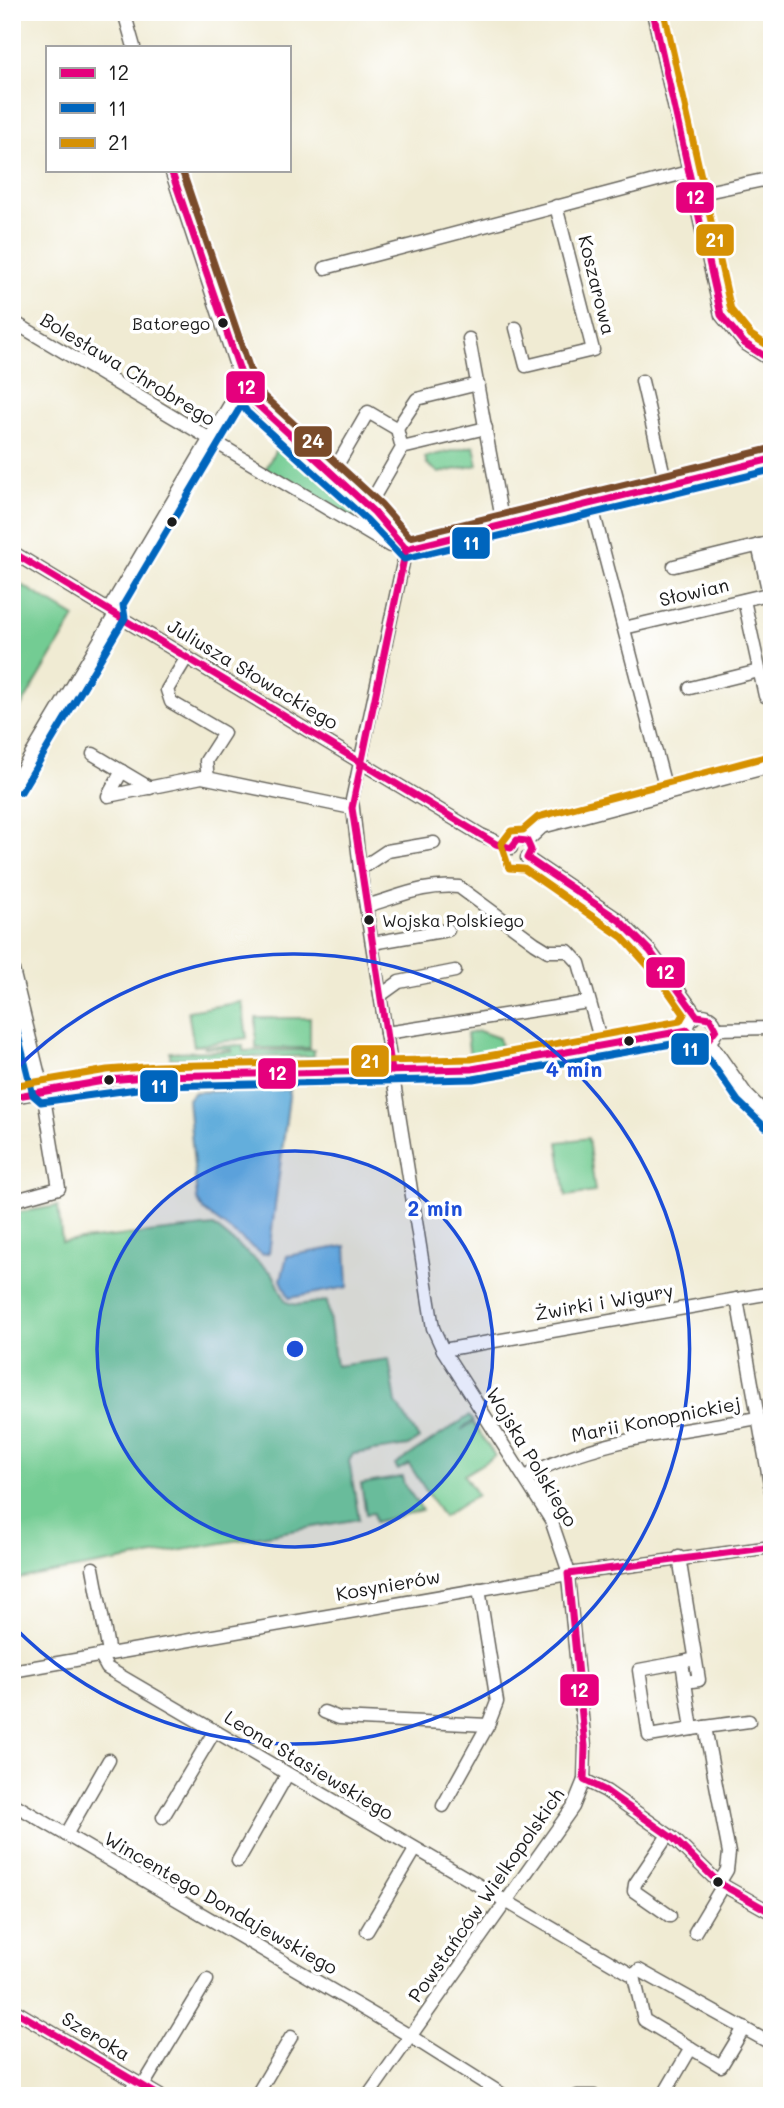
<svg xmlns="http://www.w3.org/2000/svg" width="784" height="2108" font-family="Mali,sans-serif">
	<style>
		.green { fill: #73cc93; stroke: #487458; stroke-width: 2 }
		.water { fill: #63aedc; stroke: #40657c; stroke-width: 2 }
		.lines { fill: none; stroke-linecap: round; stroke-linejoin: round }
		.minor-casing { stroke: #66645c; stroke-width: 15 }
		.minor { stroke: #fff; stroke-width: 12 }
		.bus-1-casing { stroke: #fff; stroke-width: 12 }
		.bus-2-casing { stroke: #fff; stroke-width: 12 }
		.bus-3-casing { stroke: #fff; stroke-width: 12 }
		.bus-4-casing { stroke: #fff; stroke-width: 12 }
		.bus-1 { stroke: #e5007d; stroke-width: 7 }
		.bus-2 { stroke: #0065bd; stroke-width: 7 }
		.bus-3 { stroke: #d69104; stroke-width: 7 }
		.bus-4 { stroke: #7a4b2a; stroke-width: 7 }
		.ring { fill: none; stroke: #1d4ed8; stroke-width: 3.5 }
		.bus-dot { fill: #1c1c1c; stroke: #fff; stroke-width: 2.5 }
		.labels { text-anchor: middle; stroke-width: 7; stroke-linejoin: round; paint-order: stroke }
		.bus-label { font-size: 17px; fill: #1c1c1c; stroke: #fff; text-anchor: end }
		.street-label { font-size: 19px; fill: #1c1c1c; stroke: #fff }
		.centre { fill: #1d4ed8; stroke: #fff; stroke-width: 3.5 }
		.ring-label { font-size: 21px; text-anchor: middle; font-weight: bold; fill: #1d4ed8; stroke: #fff; stroke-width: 7; stroke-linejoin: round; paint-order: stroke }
		.line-badge { stroke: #fff; stroke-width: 2.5 }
		.badge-label { font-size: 19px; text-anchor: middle; font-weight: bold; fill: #fff }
	</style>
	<rect width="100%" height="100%" fill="#fff"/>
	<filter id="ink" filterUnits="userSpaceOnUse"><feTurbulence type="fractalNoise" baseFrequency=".0143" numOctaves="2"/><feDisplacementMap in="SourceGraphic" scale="14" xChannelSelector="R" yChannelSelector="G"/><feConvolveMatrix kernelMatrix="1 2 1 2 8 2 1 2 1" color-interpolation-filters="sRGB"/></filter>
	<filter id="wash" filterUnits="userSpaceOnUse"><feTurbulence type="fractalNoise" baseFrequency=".00686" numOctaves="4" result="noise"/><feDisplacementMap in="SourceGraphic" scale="28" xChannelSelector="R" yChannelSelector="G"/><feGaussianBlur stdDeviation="1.57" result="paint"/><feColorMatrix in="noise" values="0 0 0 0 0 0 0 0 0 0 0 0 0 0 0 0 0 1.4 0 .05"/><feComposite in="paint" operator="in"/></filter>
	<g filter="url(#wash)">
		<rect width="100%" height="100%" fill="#f0ebd3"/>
		<!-- green -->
		<g class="green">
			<polygon points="283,436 369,513 360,526 265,470"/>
			<polygon points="474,446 478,465 439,473 427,464 425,457"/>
			<polygon points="12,579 75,617 12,722"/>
			<polygon points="242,1002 247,1038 194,1046 188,1011"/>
			<rect x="256" y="1018" width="54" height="30"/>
			<polygon points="479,1031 499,1038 502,1053 470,1058 467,1034"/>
			<polygon points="243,1045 243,1051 314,1050 314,1056 170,1058 170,1052 232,1051 232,1049 203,1047"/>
			<polygon points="588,1138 595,1192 566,1196 558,1142"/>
			<polygon points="58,1206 62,1242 214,1226 273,1274 286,1302 296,1305 327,1301 336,1366 389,1359 396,1403 419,1439 408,1446 353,1454 349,1461 359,1519 12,1580 12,1208 15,1213"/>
			<polygon points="469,1416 473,1421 461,1430 473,1423 495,1456 464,1475 477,1495 443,1517 409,1464 398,1470 395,1465"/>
			<polygon points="402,1477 404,1484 422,1510 375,1522 373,1513 366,1514 361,1484"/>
		</g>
		<!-- water -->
		<g class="water">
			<polygon points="290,1089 269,1253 262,1254 204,1211 197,1200 188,1099 194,1092"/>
			<polygon points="346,1246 348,1287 289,1298 281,1280 287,1256"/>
		</g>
	</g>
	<g filter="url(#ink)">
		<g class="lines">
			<defs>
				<g id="minor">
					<polyline points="124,12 134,47"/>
					<polyline points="653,12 721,315 744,343 772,361"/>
					<polyline points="171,170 242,384 249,397 374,512 406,549"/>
					<polyline points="692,195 772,178"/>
					<polyline points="325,268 688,172"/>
					<polyline points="12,321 390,546 406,549 772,459"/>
					<polyline points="516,328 526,366 593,350 556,206"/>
					<polyline points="469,339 503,525"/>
					<polyline points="642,381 666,484"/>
					<polyline points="397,429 417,399 478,384"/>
					<polyline points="402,448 486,428"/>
					<polyline points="332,474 368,412 397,429 402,448 368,507"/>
					<polyline points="591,503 667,794"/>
					<polyline points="758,545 769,594"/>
					<polyline points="12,552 481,835 511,848"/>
					<polyline points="674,566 772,542"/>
					<polyline points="744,600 765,696"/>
					<polyline points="109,609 242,384"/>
					<polyline points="624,628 772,593"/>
					<polyline points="187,657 167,690 171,702 224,733 206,761 208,778"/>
					<polyline points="690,688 759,671"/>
					<polyline points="93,754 150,788"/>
					<polyline points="122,771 108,796 202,777 352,808"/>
					<polyline points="12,787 116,613"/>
					<polyline points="527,841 542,827 772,766"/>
					<polyline points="527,858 619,920 650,951 697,1016"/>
					<polyline points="360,869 387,851 434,843"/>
					<path d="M366 906C399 897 422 884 459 887L535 943 548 951H568L579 963 602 1046"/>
					<polyline points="372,943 448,930"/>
					<polyline points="12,966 43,1092 59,1188 12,1201"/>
					<polyline points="381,995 399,982 455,971"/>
					<circle cx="702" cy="1029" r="14"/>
					<polyline points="716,1029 772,1028"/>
					<polyline points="386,1033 588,1002"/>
					<polyline points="709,1041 746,1094 772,1120"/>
					<polyline points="12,1097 109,1080 158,1076 472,1069 688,1030"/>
					<polyline points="737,1299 772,1496"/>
					<polyline points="443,1350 772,1293"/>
					<path d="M525 1477C595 1438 680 1432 758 1418"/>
					<polyline points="679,1557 699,1680 685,1682"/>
					<polyline points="93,1568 109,1653"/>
					<polyline points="100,1655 107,1668 634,1976 644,2020 721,2066 744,2028"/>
					<polyline points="695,1659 682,1662 692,1729 705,1727 729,1853 727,1870 719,1883"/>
					<polyline points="682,1662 639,1670 649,1736 692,1729"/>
					<polyline points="12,1671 568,1574 772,1547"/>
					<polyline points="324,1712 339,1718 488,1725"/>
					<polyline points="705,1727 749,1721"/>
					<polyline points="584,1780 606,1791 674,1839 719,1883 772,1913"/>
					<polyline points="12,1803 410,2036 505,2096"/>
					<polyline points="443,1806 488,1725 497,1702 479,1589"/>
					<polyline points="163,1817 214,1732"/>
					<polyline points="66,1835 109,1760"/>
					<polyline points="668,1835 635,1884 634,1891 670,1916"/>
					<polyline points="238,1861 287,1775"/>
					<polyline points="367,1931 415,1850"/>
					<polyline points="695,1932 723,1885"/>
					<polyline points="634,1976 639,1970 772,2044"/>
					<polyline points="12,2009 160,2096"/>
					<polyline points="143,2086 207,1980"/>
					<polyline points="128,2096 136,2082"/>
					<polyline points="256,2096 291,2037"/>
					<polyline points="368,2096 573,1807 584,1780 585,1746 567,1567 551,1520 443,1350 433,1328 360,869 352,800 406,549"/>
					<polyline points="577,2096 595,2096"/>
					<polyline points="663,2096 691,2048"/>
				</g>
			</defs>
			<!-- minor casing -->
			<use href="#minor" class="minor-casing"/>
			<!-- minor -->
			<use href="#minor" class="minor"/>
			<defs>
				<g id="bus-1">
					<polyline points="653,12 721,315 744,343 772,361"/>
					<polyline points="171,170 249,397 374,512 406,549"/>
					<polyline points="406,549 772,459"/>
					<polyline points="12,552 496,844 511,848 517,840 527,841 531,850 527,858 619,920 650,951 697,1016 710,1018 716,1029 706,1042 696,1041 688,1030 472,1069 158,1076 109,1080 12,1097"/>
					<polyline points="392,1071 352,808 406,549"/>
					<polyline points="772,1547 568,1574 585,1746 584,1780 606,1791 674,1839 719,1883 772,1913"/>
					<polyline points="12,2009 160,2096"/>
				</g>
				<g id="bus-2">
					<polyline points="233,390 247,412 366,519 404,559 772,470"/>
					<polyline points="21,792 125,618 123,605 251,389"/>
					<polyline points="12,1011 33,1095 41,1102 159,1086 473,1079 683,1042 691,1050 704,1052 738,1101 765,1127"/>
				</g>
				<g id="bus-3">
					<polyline points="664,12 731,310 751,335 772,348"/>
					<polyline points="12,1086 107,1070 157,1066 471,1059 680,1021 684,1014 658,977 622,937 524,869 509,868 501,844 511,831 523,830 538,817 769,756"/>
				</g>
				<polyline id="bus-4" points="182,170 257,390 381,504 410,537 769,449"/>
			</defs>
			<!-- bus-1 casing -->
			<use href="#bus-1" class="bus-1-casing"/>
			<!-- bus-2 casing -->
			<use href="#bus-2" class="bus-2-casing"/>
			<!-- bus-3 casing -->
			<use href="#bus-3" class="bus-3-casing"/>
			<!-- bus-4 casing -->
			<use href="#bus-4" class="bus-4-casing"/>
			<!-- bus-1 -->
			<use href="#bus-1" class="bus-1"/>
			<!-- bus-2 -->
			<use href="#bus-2" class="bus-2"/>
			<!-- bus-3 -->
			<use href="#bus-3" class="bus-3"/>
			<!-- bus-4 -->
			<use href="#bus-4" class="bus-4"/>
		</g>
	</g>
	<!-- distance rings -->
	<circle cx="295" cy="1349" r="198" fill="#1d4ed8" fill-opacity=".12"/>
	<g class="ring">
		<circle cx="295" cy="1349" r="198"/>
		<path d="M13 1072A395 395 0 1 1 13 1626"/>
	</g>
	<!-- markers -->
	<g class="bus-dot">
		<circle cx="223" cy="323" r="6"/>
		<circle cx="172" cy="522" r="6"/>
		<circle cx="369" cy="920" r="6"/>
		<circle cx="629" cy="1041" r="6"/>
		<circle cx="109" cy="1080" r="6"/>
		<circle cx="718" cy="1882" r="6"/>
	</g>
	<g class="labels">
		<!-- bus labels -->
		<g class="bus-label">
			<text x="210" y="330">Batorego</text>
			<text x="382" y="927" text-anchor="start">Wojska Polskiego</text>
		</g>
		<!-- street labels -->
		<g class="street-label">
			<text transform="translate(597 285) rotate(76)" y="7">Koszarowa</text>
			<text transform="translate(128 369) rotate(31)" y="7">Bolesława Chrobrego</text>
			<text transform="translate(694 592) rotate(-13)" y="7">Słowian</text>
			<text transform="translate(253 674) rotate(31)" y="7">Juliusza Słowackiego</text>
			<text transform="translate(604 1302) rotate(-10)" y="7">Żwirki i Wigury</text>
			<text transform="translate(656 1419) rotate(-11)" y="7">Marii Konopnickiej</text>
			<text transform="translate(532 1457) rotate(59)" y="7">Wojska Polskiego</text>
			<text transform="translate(388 1585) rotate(-10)" y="7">Kosynierów</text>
			<text transform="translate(309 1765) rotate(31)" y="7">Leona Stasiewskiego</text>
			<text transform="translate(486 1895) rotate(-55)" y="7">Powstańców Wielkopolskich</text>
			<text transform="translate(221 1903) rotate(30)" y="7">Wincentego Dondajewskiego</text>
			<text transform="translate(96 2036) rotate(31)" y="7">Szeroka</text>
		</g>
	</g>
	<circle cx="295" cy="1349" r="10" class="centre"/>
	<g class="ring-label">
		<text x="574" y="1077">4 min</text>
		<text x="435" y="1216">2 min</text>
	</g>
	<g class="line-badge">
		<rect x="675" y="181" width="40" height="33" rx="7" fill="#e5007d"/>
		<rect x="695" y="223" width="40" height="34" rx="7" fill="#d69104"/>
		<rect x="225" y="370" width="41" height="34" rx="7" fill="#e5007d"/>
		<rect x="293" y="425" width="40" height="33" rx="7" fill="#7a4b2a"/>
		<rect x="451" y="526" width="40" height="34" rx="7" fill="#0065bd"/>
		<rect x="645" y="956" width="41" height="33" rx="7" fill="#e5007d"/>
		<rect x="670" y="1032" width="40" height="34" rx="7" fill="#0065bd"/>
		<rect x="350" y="1044" width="40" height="34" rx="7" fill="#d69104"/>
		<rect x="257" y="1057" width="40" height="33" rx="7" fill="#e5007d"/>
		<rect x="139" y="1069" width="40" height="34" rx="7" fill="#0065bd"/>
		<rect x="559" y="1673" width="41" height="34" rx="7" fill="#e5007d"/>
	</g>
	<g class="badge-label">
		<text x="695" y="204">12</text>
		<text x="715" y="247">21</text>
		<text x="246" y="394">12</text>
		<text x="313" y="448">24</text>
		<text x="471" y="550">11</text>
		<text x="665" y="979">12</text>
		<text x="690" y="1056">11</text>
		<text x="370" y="1068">21</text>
		<text x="277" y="1080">12</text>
		<text x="159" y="1093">11</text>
		<text x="579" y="1697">12</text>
	</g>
	<!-- margin -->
	<rect width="784" height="2108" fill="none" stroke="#fff" stroke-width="42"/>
	<!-- legend -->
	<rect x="46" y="46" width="245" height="126" fill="#ffffff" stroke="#a4a4a4" stroke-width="2"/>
	<rect x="60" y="68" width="35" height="10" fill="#e5007d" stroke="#a4a4a4" stroke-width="2"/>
	<text x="108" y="80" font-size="21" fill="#1c1c1c">12</text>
	<rect x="60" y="103" width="35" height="10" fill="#0065bd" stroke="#a4a4a4" stroke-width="2"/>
	<text x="108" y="116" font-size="21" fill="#1c1c1c">11</text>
	<rect x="60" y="138" width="35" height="10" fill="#d69104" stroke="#a4a4a4" stroke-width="2"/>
	<text x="108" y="150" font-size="21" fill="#1c1c1c">21</text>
</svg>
